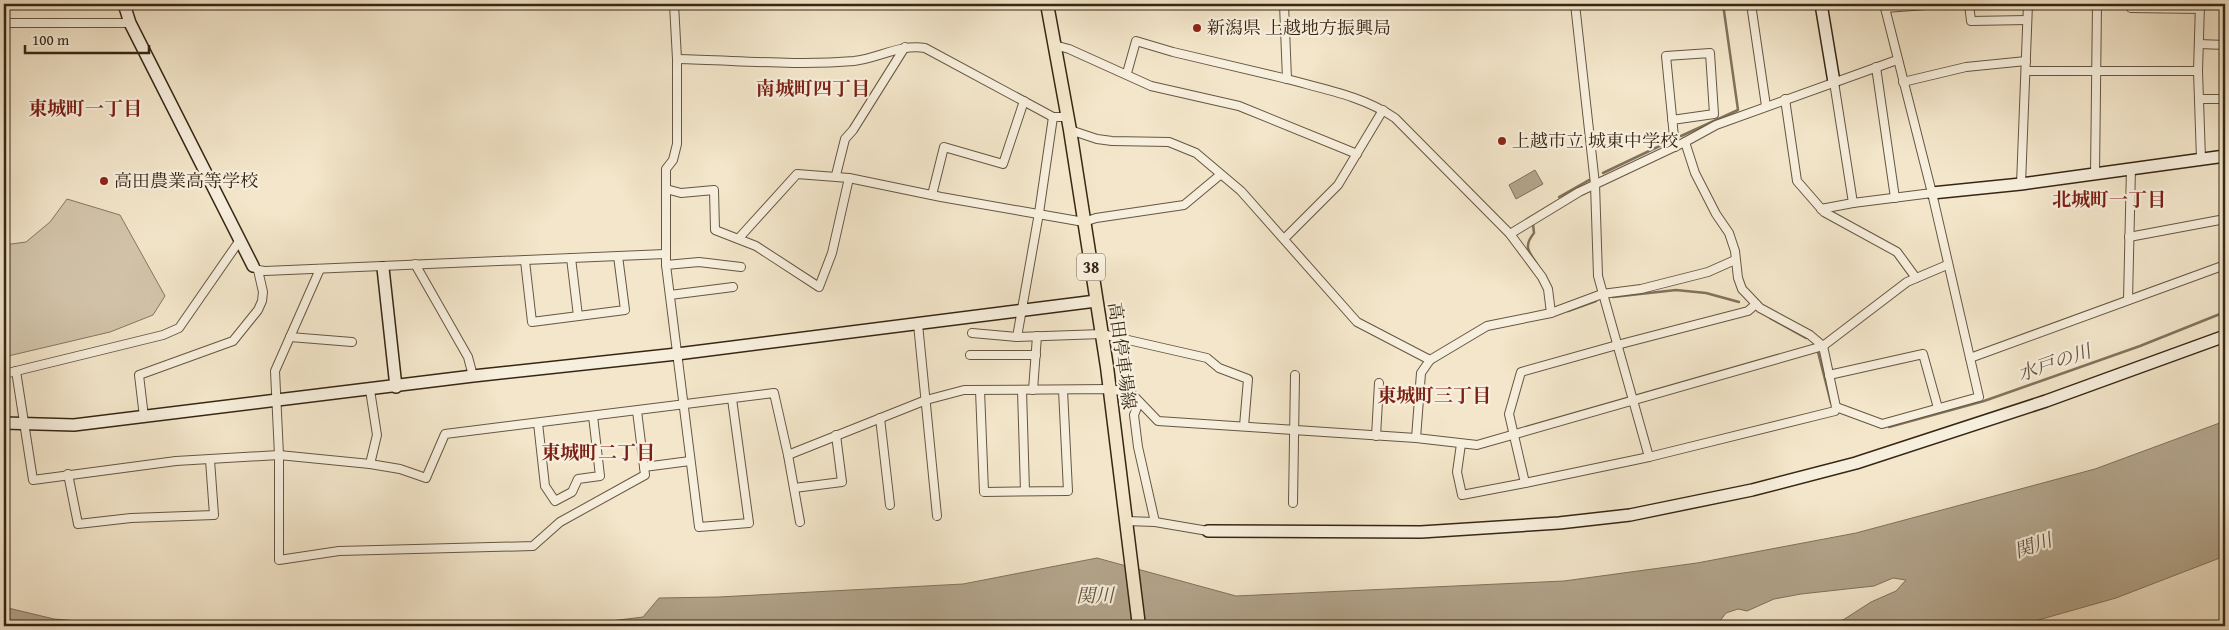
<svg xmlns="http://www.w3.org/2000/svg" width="2229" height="630" font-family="'Gentium Book Plus','Noto Serif JP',serif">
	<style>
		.green { fill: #d3c5ab; stroke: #857660 }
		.water { fill: #b3a58c; stroke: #81725c }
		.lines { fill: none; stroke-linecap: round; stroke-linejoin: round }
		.stream { stroke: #81725c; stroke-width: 2.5 }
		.street-casing { stroke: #665642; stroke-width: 10 }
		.secondary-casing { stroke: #372614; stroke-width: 14 }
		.primary-casing { stroke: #372614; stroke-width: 15 }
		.street { stroke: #f7efdd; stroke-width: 8 }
		.secondary { stroke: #f7efdd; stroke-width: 11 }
		.primary { stroke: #f3e6ca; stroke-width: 12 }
		.poi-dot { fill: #8f2418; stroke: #f7efdd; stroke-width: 2 }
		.labels { text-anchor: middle; stroke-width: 4.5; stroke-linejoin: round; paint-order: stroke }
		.shield { fill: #f7efdd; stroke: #716250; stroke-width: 1 }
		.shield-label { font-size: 16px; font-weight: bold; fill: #372614 }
		.poi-label { font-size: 18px; fill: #372614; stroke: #f7efdd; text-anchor: start }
		.street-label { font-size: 18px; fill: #372614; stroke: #f7efdd }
		.neighbourhood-label { font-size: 19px; font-weight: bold; fill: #7a1f14; stroke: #f7efdd }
		.water-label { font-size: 19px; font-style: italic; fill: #62523e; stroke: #f7efdd }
	</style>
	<rect width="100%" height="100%" fill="#f3e6ca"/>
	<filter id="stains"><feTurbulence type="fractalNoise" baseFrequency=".004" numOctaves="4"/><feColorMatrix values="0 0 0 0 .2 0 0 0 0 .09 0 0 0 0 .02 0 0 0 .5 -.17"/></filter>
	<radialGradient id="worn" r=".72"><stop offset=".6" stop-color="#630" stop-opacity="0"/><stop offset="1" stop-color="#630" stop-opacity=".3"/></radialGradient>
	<!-- green -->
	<polygon class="green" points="67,199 120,215 165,296 153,315 110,332 4,357 4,245 26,242 50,222"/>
	<!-- water -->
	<g class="water">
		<polygon points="1535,170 1543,184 1516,199 1509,185"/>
		<polygon points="2225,421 2225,556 2116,598 2017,626 1817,626 1843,620 1871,602 1896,591 1906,580 1893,578 1874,586 1801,594 1774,599 1747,611 1738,609 1726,613 1716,626 343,626 594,623 643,617 659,598 719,597 963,584 1097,558 1236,596 1564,581 1697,563 1856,533 2095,469"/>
		<polygon points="4,607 54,619 139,626 4,626"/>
	</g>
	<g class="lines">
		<!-- stream -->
		<g class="stream">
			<polyline points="1681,136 1738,110 1723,4"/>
			<polyline points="1603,173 1666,143"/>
			<polyline points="1559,197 1589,180"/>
			<path d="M1533 224 1534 233C1522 248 1530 252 1538 266"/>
			<polyline points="1613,297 1676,290 1706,293 1739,302"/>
			<polyline points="1568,311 1596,301"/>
			<polyline points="1770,318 1806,338"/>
			<polyline points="1818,352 1831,403"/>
			<polyline points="1889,427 1984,401 2140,346 2225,312"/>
		</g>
		<defs>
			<g id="street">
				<polyline points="674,4 677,59 677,144 673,160 666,169 666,265 699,527 749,523 732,399"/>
				<path d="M1284 4 1287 79C1323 89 1363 96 1395 118L1510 234 1542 277 1548 289 1551 313"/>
				<polyline points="1575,4 1595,184 1598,276 1649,457"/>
				<polyline points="1751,4 1766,106"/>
				<polyline points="1969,4 1971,21 2027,20"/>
				<polyline points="2200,4 2198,71 2201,159"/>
				<polyline points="1885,8 1940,4"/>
				<polyline points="2131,8 2200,9"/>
				<polyline points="4,23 130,23"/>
				<polyline points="2199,44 2225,45"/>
				<polyline points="1054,45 1069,49 1151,86 1239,106 1357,154"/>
				<path d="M677 59C735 60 796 66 854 61 879 58 900 44 925 48L1053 117H1067"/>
				<polyline points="1876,67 1895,198"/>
				<polyline points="2026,71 2198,71"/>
				<polyline points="1127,73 1136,41 1173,52 1287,79"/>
				<polyline points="1834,82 1853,203 1932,193"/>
				<polyline points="1903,82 1966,67 2026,61"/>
				<polyline points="1785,99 1797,181 1824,212 1897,252 1916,278"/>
				<polyline points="2199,99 2225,99"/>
				<polyline points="1672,120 1714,114 1710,53 1666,56 1675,147"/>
				<polyline points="1070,130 1097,139 1112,141 1169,142 1196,153 1241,191 1357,322 1430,360"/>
				<polyline points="1685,142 1695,173 1716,214 1729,233 1735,251 1738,278 1742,289 1760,308 1810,335 1823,346 1836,407"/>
				<polyline points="2095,174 2097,4"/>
				<polyline points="836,175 845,139 853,130 905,47"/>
				<polyline points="2021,184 2028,4"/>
				<polyline points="666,189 681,193 714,190 715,230 756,246 819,287 832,253 849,178"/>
				<polyline points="932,195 944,147 1003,164 1024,101"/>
				<polyline points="1821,209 1853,203"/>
				<polyline points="1510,234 1579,192 1685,142 1716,125 1897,60"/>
				<polyline points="2129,237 2225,219"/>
				<polyline points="739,238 797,174 849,178 941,197 1084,222 1096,218 1184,205 1220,175"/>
				<polyline points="1284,239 1338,185 1383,110"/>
				<polyline points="571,258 578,316"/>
				<polyline points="525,261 532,322 625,310 618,256"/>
				<polyline points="415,264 468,357 473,376"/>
				<polyline points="666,265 699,262 741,267"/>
				<polyline points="253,266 258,270 265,271 665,254"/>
				<polyline points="320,269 275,371 279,455 279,560 339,551 533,546 560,522 645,475 637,411"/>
				<polyline points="670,295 733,287"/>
				<polyline points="2128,300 2131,168"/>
				<polyline points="1756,304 1748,311 1617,345 1521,372 1509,414 1525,483 1649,457 1835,411 1836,407"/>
				<polyline points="918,324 937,516"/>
				<polyline points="972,333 1017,337 1102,334 1207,358 1219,368 1248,379 1244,426"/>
				<polyline points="290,337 352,342"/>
				<polyline points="1017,337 1039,213 1053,117"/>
				<polyline points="970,355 1036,355"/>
				<polyline points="1970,358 2225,265"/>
				<polyline points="16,371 33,480 176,461 279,455 370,464 400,469 426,478 445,434 774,393 788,455 800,522"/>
				<polyline points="4,374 163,335 179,328 240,240"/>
				<polyline points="1829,375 1923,354 1938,408"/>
				<polyline points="980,390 984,492 1068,491 1063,390"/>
				<polyline points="1022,390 1025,491"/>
				<polyline points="1033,390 1037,336"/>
				<polyline points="1139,402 1134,415 1138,447 1155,522"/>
				<polyline points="1836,407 1882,424 1979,397 1932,193 1884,4"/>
				<polyline points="144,417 139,375 233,341 258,310 262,301 263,292 258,270"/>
				<polyline points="880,418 890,505"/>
				<polyline points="538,423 545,486 555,501 572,492 578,479 600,476 593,416"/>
				<polyline points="1376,436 1379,383"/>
				<polyline points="1416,438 1421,373 1430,360 1487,326 1551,313 1602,294 1641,289 1708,272 1735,260"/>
				<polyline points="1461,444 1457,472 1462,495 1525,483"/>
				<polyline points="788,455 926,400 964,390 1110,389 1131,393 1158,421 1416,438 1477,445 1823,346 1907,282 1947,265"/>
				<polyline points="370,464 377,435 370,390"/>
				<polyline points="644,467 690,461"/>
				<polyline points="68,474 78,524 131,518 214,515 210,460"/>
				<polyline points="794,488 842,482 836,435"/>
				<polyline points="1293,503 1295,375"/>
				<polyline points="1126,521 1155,522 1208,531"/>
				<polyline points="2224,626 2225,626"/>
			</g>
			<g id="secondary">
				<polyline points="124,4 130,23 253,266"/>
				<polyline points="1821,4 1834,82"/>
				<polyline points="1932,193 2021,184 2225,156"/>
				<polyline points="383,268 396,387"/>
				<polyline points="4,423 74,425 473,376 677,354 1096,301"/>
				<polyline points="1208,531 1421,532 1559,523 1630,515 1752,490 1856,463 2046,401 2225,336"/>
			</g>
			<polyline id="primary" points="1047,4 1070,130 1107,367 1139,626"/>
		</defs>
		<!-- street casing -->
		<use href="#street" class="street-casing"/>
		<!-- secondary casing -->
		<use href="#secondary" class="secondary-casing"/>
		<!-- primary casing -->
		<use href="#primary" class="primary-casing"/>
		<!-- street -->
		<use href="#street" class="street"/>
		<!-- secondary -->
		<use href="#secondary" class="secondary"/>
		<!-- primary -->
		<use href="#primary" class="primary"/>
	</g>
	<!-- markers -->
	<g class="poi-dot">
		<circle cx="1197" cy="28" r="5"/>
		<circle cx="1502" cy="141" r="5"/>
		<circle cx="104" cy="181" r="5"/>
	</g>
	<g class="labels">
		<!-- shield labels -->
		<rect class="shield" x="1077" y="253.5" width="28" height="27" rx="4"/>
		<g class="shield-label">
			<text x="1091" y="273">38</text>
		</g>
		<!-- poi labels -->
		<g class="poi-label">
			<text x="1207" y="34">新潟県 上越地方振興局</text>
			<text x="1512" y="147">上越市立 城東中学校</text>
			<text x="114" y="187">高田農業高等学校</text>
		</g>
		<!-- street labels -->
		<g class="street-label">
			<text transform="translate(1122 356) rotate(82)" y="6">高田停車場線</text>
		</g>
		<!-- neighbourhood labels -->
		<g class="neighbourhood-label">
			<text x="813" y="95">南城町四丁目</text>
			<text x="85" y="115">東城町一丁目</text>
			<text x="2109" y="206">北城町一丁目</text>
			<text x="1434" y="402">東城町三丁目</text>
			<text x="598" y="459">東城町二丁目</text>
		</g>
		<!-- water labels -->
		<g class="water-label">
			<text transform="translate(2054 362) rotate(-19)" y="7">水戸の川</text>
			<text transform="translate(2033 545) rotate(-19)" y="7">関川</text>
			<text transform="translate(1095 595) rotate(-1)" y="7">関川</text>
		</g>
	</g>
	<!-- margin -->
	<rect width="2229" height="630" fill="none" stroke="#f3e6ca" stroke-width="20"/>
	<rect x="5" y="5" width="2219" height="620" fill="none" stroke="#372614" stroke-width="2.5"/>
	<rect x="10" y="10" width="2209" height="610" fill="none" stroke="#372614"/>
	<!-- scale -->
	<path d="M25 45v8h124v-8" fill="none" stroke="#372614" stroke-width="2.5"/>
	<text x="32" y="45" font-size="15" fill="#372614" stroke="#f7efdd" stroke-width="4" paint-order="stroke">100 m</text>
	<rect width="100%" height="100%" filter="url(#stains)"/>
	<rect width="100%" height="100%" fill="url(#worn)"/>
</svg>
